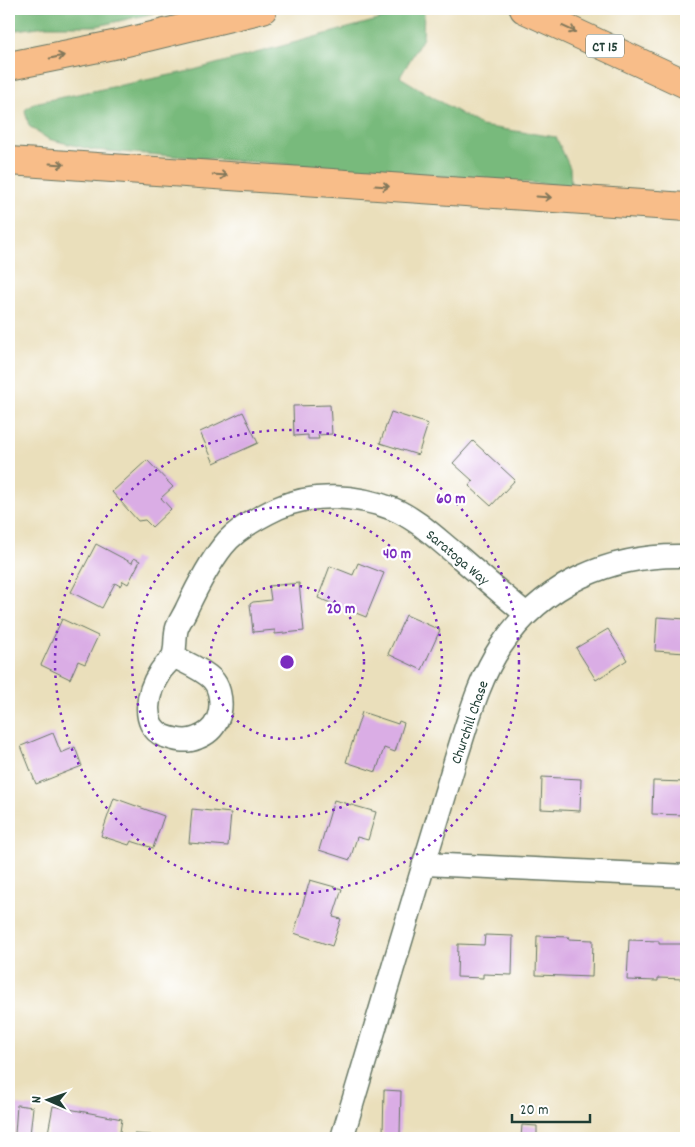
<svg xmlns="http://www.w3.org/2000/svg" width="695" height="1147" font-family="Dekko,sans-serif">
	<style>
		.forest { fill: #78ba7c; stroke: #4c7c58 }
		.building { fill: #daade5 }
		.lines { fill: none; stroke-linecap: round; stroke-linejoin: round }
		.minor-casing { stroke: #667663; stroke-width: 25 }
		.motorway-casing { stroke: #667663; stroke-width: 30 }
		.minor { stroke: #fff; stroke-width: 22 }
		.motorway { stroke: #f8bd89; stroke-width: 28 }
		.oneway { stroke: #81775a }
		.ring { fill: none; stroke: #7b2cbf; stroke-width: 2.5; stroke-dasharray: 2.5 5 }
		.labels { text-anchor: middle; stroke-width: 4.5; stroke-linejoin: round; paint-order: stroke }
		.shield { fill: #fff; stroke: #627771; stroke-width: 1 }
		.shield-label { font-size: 14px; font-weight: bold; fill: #1f3d34 }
		.street-label { font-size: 15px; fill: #1f3d34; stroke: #fff }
		.centre { fill: #7b2cbf; stroke: #fff; stroke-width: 2.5 }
		.ring-label { font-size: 15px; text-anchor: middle; font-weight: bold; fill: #7b2cbf; stroke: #fff; stroke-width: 4.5; stroke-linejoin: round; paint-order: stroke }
	</style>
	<rect width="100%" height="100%" fill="#fff"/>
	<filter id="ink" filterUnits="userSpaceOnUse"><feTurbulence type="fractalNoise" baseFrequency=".02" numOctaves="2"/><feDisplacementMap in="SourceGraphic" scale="10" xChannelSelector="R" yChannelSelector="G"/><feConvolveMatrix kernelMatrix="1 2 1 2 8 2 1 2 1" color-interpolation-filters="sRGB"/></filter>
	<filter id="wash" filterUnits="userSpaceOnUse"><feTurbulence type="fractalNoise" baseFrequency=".0096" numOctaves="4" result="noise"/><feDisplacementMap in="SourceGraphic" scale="20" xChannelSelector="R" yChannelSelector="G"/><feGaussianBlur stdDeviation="1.12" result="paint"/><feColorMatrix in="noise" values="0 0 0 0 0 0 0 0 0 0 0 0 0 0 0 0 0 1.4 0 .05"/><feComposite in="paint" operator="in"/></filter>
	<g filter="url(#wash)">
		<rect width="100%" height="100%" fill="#eadfbb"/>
		<!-- forest -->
		<g class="forest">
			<polygon points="9,9 172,9 97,26 46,26 9,31"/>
			<polygon points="418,9 424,9 423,38 400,77 481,126 556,137 570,168 571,186 94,150 48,139 29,126 25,110 34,103 190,71"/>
		</g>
		<g id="blocks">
			<!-- building -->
			<g class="building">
				<polygon points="330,405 332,434 318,435 319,439 308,439 308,435 294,436 293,406"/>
				<polygon points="243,412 258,443 214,463 200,432"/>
				<polygon points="391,412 428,424 418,455 380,443"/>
				<polygon points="473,441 515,480 491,506 469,486 473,481 453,463"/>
				<polygon points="147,460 173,487 161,498 171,509 152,527 145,520 138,521 112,492"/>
				<polygon points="96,544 132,563 134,558 140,561 128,584 123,581 120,586 115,583 102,608 71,592"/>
				<polygon points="358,563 384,573 366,617 318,598 330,566 353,575"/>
				<polygon points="299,583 304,631 275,634 275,630 253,632 250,604 253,602 271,600 269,586"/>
				<polygon points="406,615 440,630 422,670 388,654"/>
				<polygon points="657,617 686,619 686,653 655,651"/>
				<polygon points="62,619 98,636 85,664 78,661 70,679 41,665"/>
				<polygon points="608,629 627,660 596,680 576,648"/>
				<polygon points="362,712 398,724 399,721 404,723 395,752 384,748 376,772 346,762"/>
				<polygon points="53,733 61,753 75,747 82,766 36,784 21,746"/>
				<polygon points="542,777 581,779 580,811 541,809"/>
				<polygon points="653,781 686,782 686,815 652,814"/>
				<polygon points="114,798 164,816 153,848 131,841 129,845 101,836"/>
				<polygon points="334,800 376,812 368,840 357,837 350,860 319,850"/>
				<polygon points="192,809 231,813 228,846 189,843"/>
				<polygon points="310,880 342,889 333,917 341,919 332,946 294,933"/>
				<polygon points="485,935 513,936 512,975 483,974 483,978 457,977 458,944 484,945"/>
				<polygon points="537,936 569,937 568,939 593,940 592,977 536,975"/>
				<polygon points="629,940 659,941 659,944 684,944 683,979 658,978 658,981 627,980"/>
				<polygon points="384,1090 401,1091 400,1134 383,1134"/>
				<polygon points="17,1105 33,1107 30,1135 15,1134"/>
				<polygon points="53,1106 122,1119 119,1138 47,1138"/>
				<polygon points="522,1125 537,1126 537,1138 521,1138"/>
				<polygon points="134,1134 151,1135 151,1138 134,1138"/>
			</g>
		</g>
	</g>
	<g filter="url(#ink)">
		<use href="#blocks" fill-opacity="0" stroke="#667663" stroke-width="1"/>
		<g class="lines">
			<defs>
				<g id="minor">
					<path d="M686 556C611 554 543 583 501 646 479 679 469 718 457 755 446 792 435 828 424 864L686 876"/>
					<path d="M173 656C186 663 202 669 212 679 216 683 218 688 219 692 224 712 217 731 197 738 186 743 175 740 164 736 139 725 148 690 160 672 163 667 168 663 172 658 177 650 174 637 177 628 179 622 184 615 187 608 197 587 208 565 223 546 236 529 259 517 278 508 313 492 357 495 393 509 417 519 437 539 457 555 480 575 503 595 526 614"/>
					<polyline points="342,1138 424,864"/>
				</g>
				<g id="motorway">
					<polyline points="524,9 686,84"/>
					<polyline points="9,66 123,43 263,9"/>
					<polyline points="9,161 686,207"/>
				</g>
			</defs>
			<!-- minor casing -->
			<use href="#minor" class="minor-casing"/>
			<!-- motorway casing -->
			<use href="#motorway" class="motorway-casing"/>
			<!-- minor -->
			<use href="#minor" class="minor"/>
			<!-- motorway -->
			<use href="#motorway" class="motorway"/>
		</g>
		<!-- one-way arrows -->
		<defs><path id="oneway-shaft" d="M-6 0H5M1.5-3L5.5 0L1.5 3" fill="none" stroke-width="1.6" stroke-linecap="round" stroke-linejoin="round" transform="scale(1.25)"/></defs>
		<g class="oneway">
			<use href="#oneway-shaft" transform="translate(569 29) rotate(25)"/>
			<use href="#oneway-shaft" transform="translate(57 57) rotate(-11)"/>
			<use href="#oneway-shaft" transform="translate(57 164) rotate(4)"/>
			<use href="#oneway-shaft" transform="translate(220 175) rotate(4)"/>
			<use href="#oneway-shaft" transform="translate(382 186) rotate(4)"/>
			<use href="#oneway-shaft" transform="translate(544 197) rotate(4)"/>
		</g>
	</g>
	<!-- distance rings -->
	<g class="ring">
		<circle cx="287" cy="662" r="77"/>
		<circle cx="287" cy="662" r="155"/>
		<circle cx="287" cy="662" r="232"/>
	</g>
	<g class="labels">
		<!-- shield labels -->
		<rect class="shield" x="586" y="34.5" width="38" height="23" rx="4"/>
		<g class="shield-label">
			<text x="605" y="51">CT 15</text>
		</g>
		<!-- street labels -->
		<g class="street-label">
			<text transform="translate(458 557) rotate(40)" y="5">Saratoga Way</text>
			<text transform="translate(469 722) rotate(-71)" y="5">Churchill Chase</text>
		</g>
	</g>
	<circle cx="287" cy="662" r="8" class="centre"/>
	<g class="ring-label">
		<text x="451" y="503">60 m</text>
		<text x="397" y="558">40 m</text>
		<text x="341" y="613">20 m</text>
	</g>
	<!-- margin -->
	<rect width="695" height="1147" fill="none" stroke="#fff" stroke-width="30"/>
	<!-- north arrow -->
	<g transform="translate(48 1100) rotate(272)" stroke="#ffffff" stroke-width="4" paint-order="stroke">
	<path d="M0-4L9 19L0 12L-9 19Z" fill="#1f3d34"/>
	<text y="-8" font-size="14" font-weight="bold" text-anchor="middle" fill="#1f3d34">N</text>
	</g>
	<!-- scale -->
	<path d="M512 1114v8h78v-8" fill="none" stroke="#1f3d34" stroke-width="2.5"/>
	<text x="520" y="1114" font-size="15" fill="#1f3d34" stroke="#ffffff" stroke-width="4" paint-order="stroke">20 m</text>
</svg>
